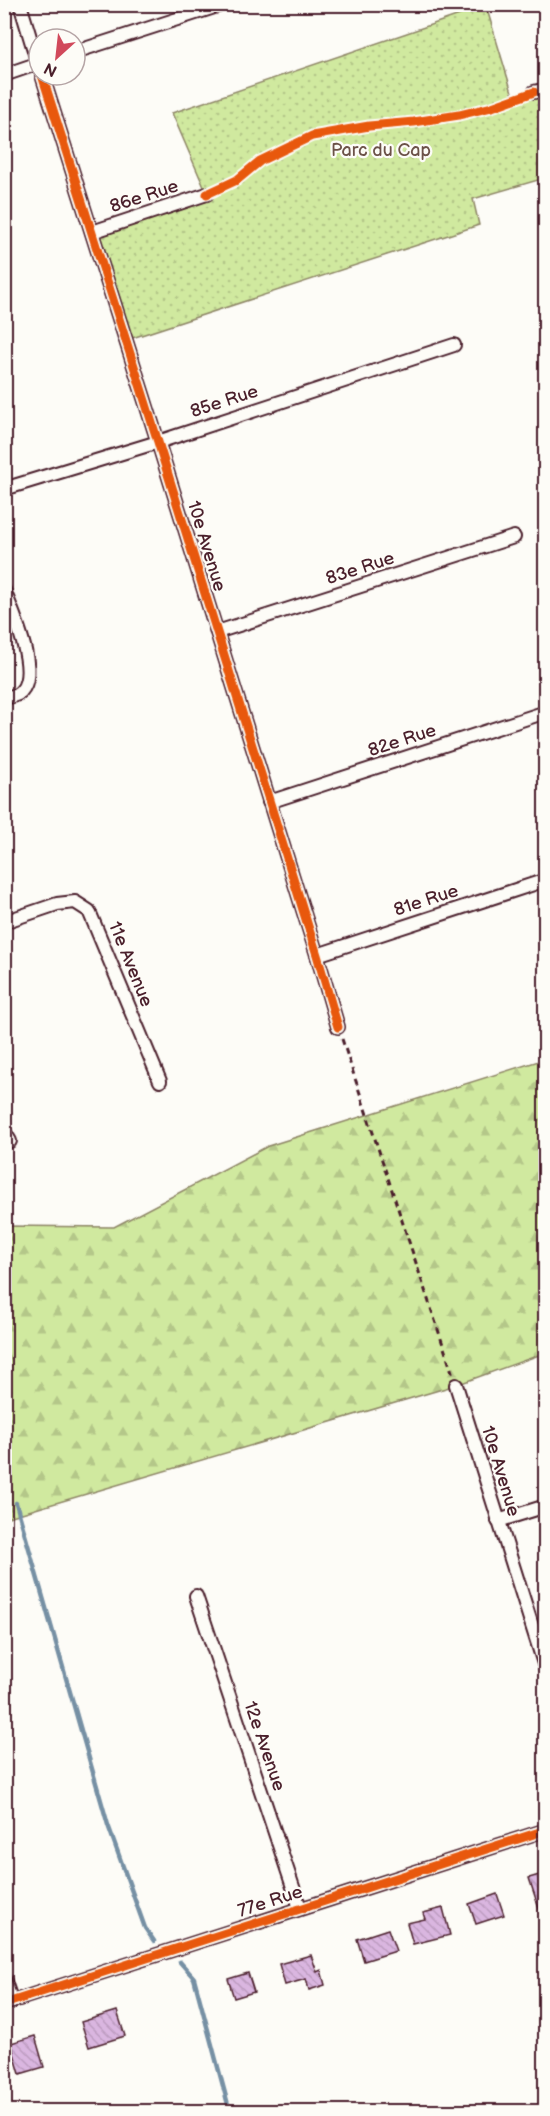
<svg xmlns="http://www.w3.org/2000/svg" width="550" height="2116" font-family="'Balsamiq Sans',sans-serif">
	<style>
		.grass { fill: url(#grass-dots); stroke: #8d8465; stroke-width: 1.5 }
		.forest { fill: url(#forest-firs); stroke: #8d8465; stroke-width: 1.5 }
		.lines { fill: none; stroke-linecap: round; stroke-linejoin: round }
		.stream { stroke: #7690a4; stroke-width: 4.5 }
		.building { fill: url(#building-back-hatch); stroke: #4a1f2b; stroke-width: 1.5 }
		.street-casing { stroke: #4a1f2b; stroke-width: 16 }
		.path { stroke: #4a1f2b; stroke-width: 3; stroke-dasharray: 6 4.5; stroke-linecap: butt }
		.street { stroke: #fdfcf7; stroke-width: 12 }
		.cycleway-casing { stroke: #fdfcf7; stroke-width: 13 }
		.cycleway { stroke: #e8590c; stroke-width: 9 }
		.labels { text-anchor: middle; stroke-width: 4.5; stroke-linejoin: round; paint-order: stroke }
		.park-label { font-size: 18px; fill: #6c5248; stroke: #fdfcf7 }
		.street-label { font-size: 18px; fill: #4a1f2b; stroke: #fdfcf7 }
	</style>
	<defs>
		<pattern id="grass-dots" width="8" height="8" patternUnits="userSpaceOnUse" patternTransform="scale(1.5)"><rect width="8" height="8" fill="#d0e99f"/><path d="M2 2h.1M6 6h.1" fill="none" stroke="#b4c789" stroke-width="1.8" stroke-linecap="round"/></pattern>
		<pattern id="forest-firs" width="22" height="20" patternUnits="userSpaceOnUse" patternTransform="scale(1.5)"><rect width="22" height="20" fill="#d0e99f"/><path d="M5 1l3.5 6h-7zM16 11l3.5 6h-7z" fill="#b4c789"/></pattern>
		<pattern id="building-back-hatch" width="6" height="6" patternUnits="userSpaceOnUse" patternTransform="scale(1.5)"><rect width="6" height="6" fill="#dab6e0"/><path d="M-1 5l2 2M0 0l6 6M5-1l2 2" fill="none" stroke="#bd9cc0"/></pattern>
	</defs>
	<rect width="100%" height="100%" fill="#fdfcf7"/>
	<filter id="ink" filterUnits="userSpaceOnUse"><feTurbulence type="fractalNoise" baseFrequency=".0167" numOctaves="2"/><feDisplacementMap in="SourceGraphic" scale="12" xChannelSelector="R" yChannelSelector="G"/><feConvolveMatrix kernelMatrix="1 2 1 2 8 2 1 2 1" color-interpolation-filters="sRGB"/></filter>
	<g filter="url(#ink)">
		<!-- grass -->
		<polygon class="grass" points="486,6 514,99 545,89 545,178 473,199 479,225 126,340 92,232 207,194 172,113"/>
		<!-- forest -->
		<polygon class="forest" points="545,1059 545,1353 456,1385 5,1518 5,1226 114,1227 268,1146"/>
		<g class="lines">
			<!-- stream -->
			<g class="stream">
				<polyline points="16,1503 108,1825 145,1928 154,1941"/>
				<polyline points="180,1962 194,1978 230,2112"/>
			</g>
		</g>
		<!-- building -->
		<g class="building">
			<polygon points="546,1873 546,1914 541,1915 529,1878"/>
			<polygon points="497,1894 504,1915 476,1924 469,1904"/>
			<polygon points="443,1908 450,1935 413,1944 407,1923 425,1919 423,1913"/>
			<polygon points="388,1929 396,1951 364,1961 357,1939"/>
			<polygon points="311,1955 317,1972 321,1970 325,1985 309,1990 306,1979 285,1985 279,1964"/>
			<polygon points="248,1973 254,1992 234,1998 228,1979"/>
			<polygon points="117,2011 125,2036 89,2047 81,2022"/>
			<polygon points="35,2036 44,2067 20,2074 11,2043"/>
		</g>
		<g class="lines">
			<defs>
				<g id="street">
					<polyline points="20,4 39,67"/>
					<polyline points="75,52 224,4"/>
					<polyline points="4,75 39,63"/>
					<polyline points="42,75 158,442 317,955 338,1027"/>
					<polyline points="534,92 546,89"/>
					<polyline points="92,232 207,194"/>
					<polyline points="4,489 158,442 454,345"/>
					<path d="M4 590C12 611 43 677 18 694 15 696 8 697 4 698"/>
					<polyline points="217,632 514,537"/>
					<polyline points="269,802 546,712"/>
					<polyline points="4,922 57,904 75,902 89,911 160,1081"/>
					<polyline points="317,955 546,880"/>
					<polyline points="4,1131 10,1141"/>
					<polyline points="456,1385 546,1670"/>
					<polyline points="498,1521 546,1506"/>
					<polyline points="196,1596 300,1908"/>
					<polyline points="4,1979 12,2002"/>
					<polyline points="4,2004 546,1830"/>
				</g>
			</defs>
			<!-- street casing -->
			<use href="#street" class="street-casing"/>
			<!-- path -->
			<polyline class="path" points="342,1039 453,1375"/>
			<!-- street -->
			<use href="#street" class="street"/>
			<defs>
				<g id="cycleway">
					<polyline points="42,75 158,442 317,955 338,1027"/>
					<polyline points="207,194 237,180 260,161 312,136 369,126 414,122 459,115 492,107 534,92"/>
					<polyline points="4,2004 546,1830"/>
				</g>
			</defs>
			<!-- cycleway casing -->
			<use href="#cycleway" class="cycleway-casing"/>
			<!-- cycleway -->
			<use href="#cycleway" class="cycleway"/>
		</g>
	</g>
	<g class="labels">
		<!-- park labels -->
		<g class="park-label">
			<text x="381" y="156">Parc du Cap</text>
		</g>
		<!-- street labels -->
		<g class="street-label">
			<text transform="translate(144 196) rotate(-18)" y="6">86e Rue</text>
			<text transform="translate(224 401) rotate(-18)" y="6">85e Rue</text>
			<text transform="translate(207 546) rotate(73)" y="6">10e Avenue</text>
			<text transform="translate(360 568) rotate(-18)" y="6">83e Rue</text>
			<text transform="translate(402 740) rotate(-18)" y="6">82e Rue</text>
			<text transform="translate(426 900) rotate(-18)" y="6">81e Rue</text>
			<text transform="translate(131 964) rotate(68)" y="6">11e Avenue</text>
			<text transform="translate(501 1471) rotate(73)" y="6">10e Avenue</text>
			<text transform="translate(265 1746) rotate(71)" y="6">12e Avenue</text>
			<text transform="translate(270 1901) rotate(-18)" y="6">77e Rue</text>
		</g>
	</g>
	<!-- margin -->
	<rect width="550" height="2116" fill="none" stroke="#fdfcf7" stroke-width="24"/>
	<rect x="12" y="12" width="526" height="2092" fill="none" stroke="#4a1f2b" stroke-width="2" filter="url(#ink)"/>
	<!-- north arrow -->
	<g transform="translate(57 57) rotate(207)"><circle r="28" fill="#fdfcf7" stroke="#b5a4a5" stroke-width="1.5"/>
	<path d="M0-4.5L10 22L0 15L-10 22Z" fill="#d1495b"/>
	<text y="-9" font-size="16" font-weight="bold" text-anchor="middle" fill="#4a1f2b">N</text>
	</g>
</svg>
